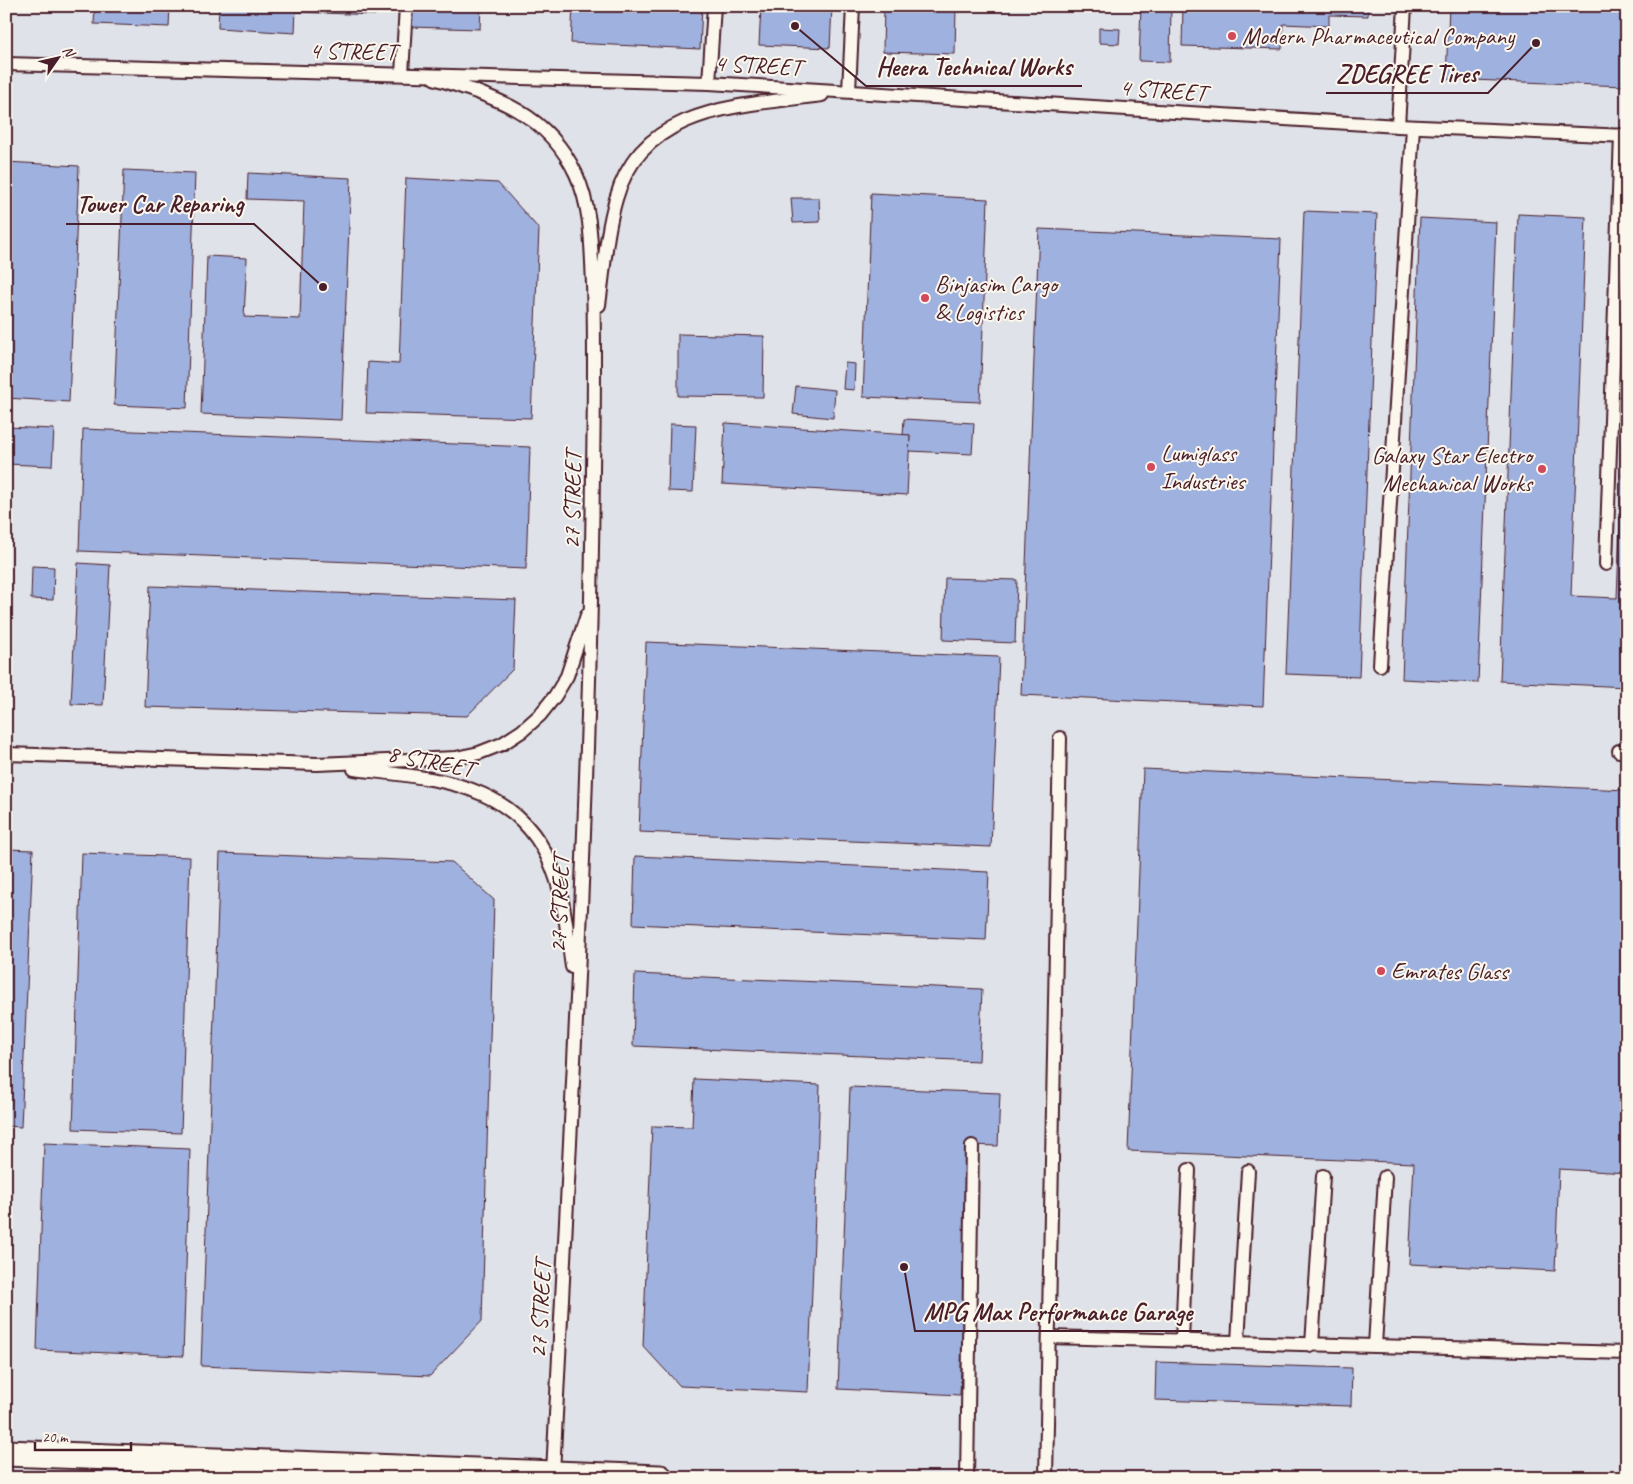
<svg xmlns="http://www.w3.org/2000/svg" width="1633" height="1484" font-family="Caveat,sans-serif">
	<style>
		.built { fill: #dfe2e8 }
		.building { fill: #9fb1df; stroke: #4a1f2b }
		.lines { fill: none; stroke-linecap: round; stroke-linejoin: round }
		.service-casing { stroke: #4a1f2b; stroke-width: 16 }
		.minor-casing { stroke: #4a1f2b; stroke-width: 29 }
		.service { stroke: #fbf7ec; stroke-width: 12 }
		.minor { stroke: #fbf7ec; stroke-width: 25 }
		.poi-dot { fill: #d1495b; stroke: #fbf7ec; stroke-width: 2 }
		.labels { text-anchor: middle; stroke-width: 4; stroke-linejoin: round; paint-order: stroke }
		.poi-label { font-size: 24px; fill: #4a1f2b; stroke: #fbf7ec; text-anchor: start }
		.street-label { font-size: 24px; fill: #4a1f2b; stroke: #fbf7ec }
		.leader { fill: none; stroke: #4a1f2b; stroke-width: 2 }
		.callout-dot { fill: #4a1f2b; stroke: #fbf7ec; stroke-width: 2 }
		.callout-label { font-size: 25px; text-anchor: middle; font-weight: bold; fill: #4a1f2b; stroke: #fbf7ec; stroke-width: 4; stroke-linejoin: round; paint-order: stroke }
	</style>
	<rect width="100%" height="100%" fill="#fbf7ec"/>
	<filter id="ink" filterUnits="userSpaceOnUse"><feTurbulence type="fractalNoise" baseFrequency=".02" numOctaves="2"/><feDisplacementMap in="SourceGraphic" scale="10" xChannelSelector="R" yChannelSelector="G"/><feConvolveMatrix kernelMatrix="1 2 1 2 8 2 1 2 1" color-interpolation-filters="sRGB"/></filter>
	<g filter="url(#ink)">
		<!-- built -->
		<rect class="built" x="6" y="6" width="1621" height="1472"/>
		<!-- building -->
		<g class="building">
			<polygon points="95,6 170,6 169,27 94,24"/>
			<polygon points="219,6 296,8 295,33 218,28"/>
			<polygon points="297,6 375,6 375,15 297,12"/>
			<polygon points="411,6 481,6 480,29 410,27"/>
			<polygon points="573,6 702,6 700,49 571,43"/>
			<polygon points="761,6 832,6 830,48 759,45"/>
			<polygon points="884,6 956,6 955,54 883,52"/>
			<polygon points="1141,6 1171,6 1170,62 1139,61"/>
			<polygon points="1183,6 1368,6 1368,16 1329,15 1329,26 1283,24 1282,49 1182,46"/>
			<polygon points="1449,6 1627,6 1624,86 1446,79"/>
			<polygon points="1099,28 1120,29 1119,44 1099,43"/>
			<polygon points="6,162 79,166 69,402 6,398"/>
			<polygon points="124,170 195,173 187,408 114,405"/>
			<polygon points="248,173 351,178 341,420 201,414 207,256 247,258 244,317 300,319 304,201 247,199"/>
			<polygon points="406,178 498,183 539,229 531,418 366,413 368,362 399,364"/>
			<polygon points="871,193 988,199 980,402 863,397"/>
			<polygon points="791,198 819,198 820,222 793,223"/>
			<polygon points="1304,211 1377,214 1359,677 1286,674"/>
			<polygon points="1518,214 1586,217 1571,596 1617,598 1627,343 1627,687 1500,681"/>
			<polygon points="1420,218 1496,222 1478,683 1402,679"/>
			<polygon points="1039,229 1281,239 1263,706 1021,695"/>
			<polygon points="678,334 764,336 763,397 678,396"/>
			<polygon points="845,363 855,364 854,390 843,389"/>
			<polygon points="796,386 835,390 833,418 793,414"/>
			<polygon points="904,419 974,423 972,454 909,451 910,435 903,435"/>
			<polygon points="725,423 910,435 907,495 722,484"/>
			<polygon points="670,424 696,425 693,492 668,491"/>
			<polygon points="6,427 54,429 52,466 6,464"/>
			<polygon points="83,429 530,447 526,569 79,551"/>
			<polygon points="78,563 110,565 103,705 71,704"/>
			<polygon points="32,566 54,567 53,600 31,599"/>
			<polygon points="945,578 1017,580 1015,643 943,640"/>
			<polygon points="150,586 516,600 513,669 467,716 145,707"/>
			<polygon points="646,642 999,657 991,847 639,832"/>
			<polygon points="1143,769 1627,790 1627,1173 1559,1169 1555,1271 1409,1264 1414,1163 1128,1151"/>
			<polygon points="6,849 33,850 21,1127 6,1126"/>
			<polygon points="82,853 190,857 181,1133 73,1129"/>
			<polygon points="220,853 452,862 494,900 482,1321 430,1376 201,1366"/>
			<polygon points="635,856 989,872 986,940 633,924"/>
			<polygon points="635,974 982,989 979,1061 633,1046"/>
			<polygon points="694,1079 820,1085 808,1392 680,1386 643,1346 652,1126 692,1127"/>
			<polygon points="850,1087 1000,1093 998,1146 970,1145 960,1395 838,1389"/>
			<polygon points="44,1143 190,1149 183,1356 37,1350"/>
			<polygon points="1156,1362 1352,1368 1351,1406 1155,1400"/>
		</g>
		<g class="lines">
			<defs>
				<g id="service">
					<polyline points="6,64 709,83 1398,126 1627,136"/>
					<polyline points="402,74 406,6"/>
					<path d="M434 78C494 97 547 112 576 174 592 209 591 247 593 284 595 346 594 408 593 470 590 804 570 1139 553 1473"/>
					<polyline points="709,83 714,6"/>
					<polyline points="849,91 853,6"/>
					<polyline points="1398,126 1405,6"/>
					<path d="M599 305C604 270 606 233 616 199 642 105 743 106 822 95"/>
					<polyline points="1606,564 1621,135"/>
					<polyline points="1380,665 1413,127"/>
					<polyline points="1619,751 1627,751"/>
					<polyline points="6,754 317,764 456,758 479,753 502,744 522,731 540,715 555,696 567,676 587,615"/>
					<path d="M354 769C438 779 524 781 556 878 565 906 568 938 572 967"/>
					<polyline points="1049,1337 1627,1353"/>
					<polyline points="1182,1341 1189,1170"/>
					<polyline points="1238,1342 1248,1171"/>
					<polyline points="1312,1345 1323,1176"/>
					<polyline points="1375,1346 1385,1177"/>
					<polyline points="967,1478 972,1146"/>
					<polyline points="1046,1478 1060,738"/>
				</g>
				<polyline id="minor" points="6,1453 660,1478"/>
			</defs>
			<!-- service casing -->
			<use href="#service" class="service-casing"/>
			<!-- minor casing -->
			<use href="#minor" class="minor-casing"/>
			<!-- service -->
			<use href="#service" class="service"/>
			<!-- minor -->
			<use href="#minor" class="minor"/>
		</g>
	</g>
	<!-- markers -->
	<g class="poi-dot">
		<circle cx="1232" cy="36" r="5"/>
		<circle cx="925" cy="298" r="5"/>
		<circle cx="1151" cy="467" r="5"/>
		<circle cx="1542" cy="469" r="5"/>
		<circle cx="1381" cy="971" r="5"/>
	</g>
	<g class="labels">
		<!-- poi labels -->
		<g class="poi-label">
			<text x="1242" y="44">Modern Pharmaceutical Company</text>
			<text x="935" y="292">Binjasim Cargo<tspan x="935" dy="28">&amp; Logistics</tspan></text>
			<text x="1161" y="461">Lumiglass<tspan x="1161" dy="28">Industries</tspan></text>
			<text x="1532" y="463" text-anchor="end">Galaxy Star Electro<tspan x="1532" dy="28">Mechanical Works</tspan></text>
			<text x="1391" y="979">Emrates Glass</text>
		</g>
		<!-- street labels -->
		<g class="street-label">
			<text transform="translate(353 51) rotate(1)" y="8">4 STREET</text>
			<text transform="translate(758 65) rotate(3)" y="8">4 STREET</text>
			<text transform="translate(1163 90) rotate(4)" y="8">4 STREET</text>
			<text transform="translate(572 500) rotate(-89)" y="8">27 STREET</text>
			<text transform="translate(431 761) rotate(11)" y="8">8 STREET</text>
			<text transform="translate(559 904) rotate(-88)" y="8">27 STREET</text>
			<text transform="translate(540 1309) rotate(-87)" y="8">27 STREET</text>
		</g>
	</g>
	<!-- callouts -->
	<path class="leader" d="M795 26L866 86H1082M1536 43L1488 93H1326M323 287L254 224H66M904 1267L915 1331H1202"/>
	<g class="callout-dot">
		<circle cx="795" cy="26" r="5"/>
		<circle cx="1536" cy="43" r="5"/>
		<circle cx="323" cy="287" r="5"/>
		<circle cx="904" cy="1267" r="5"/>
	</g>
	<g class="callout-label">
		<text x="974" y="75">Heera Technical Works</text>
		<text x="1407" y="82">ZDEGREE Tires</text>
		<text x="160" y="212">Tower Car Reparing</text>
		<text x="1058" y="1320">MPG Max Performance Garage</text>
	</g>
	<!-- margin -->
	<rect width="1633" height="1484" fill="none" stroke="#fbf7ec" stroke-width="25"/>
	<rect x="12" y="12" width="1608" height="1459" fill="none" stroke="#4a1f2b" stroke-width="2" filter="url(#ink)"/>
	<!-- north arrow -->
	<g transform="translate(58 58) rotate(56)" stroke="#fbf7ec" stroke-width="4" paint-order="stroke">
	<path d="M0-4L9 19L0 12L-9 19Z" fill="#4a1f2b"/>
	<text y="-8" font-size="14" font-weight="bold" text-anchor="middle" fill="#4a1f2b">N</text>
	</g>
	<!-- scale -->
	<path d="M35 1442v8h96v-8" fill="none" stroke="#4a1f2b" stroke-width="2.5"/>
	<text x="42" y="1442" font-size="15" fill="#4a1f2b" stroke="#fbf7ec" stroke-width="4" paint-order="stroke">20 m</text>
</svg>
